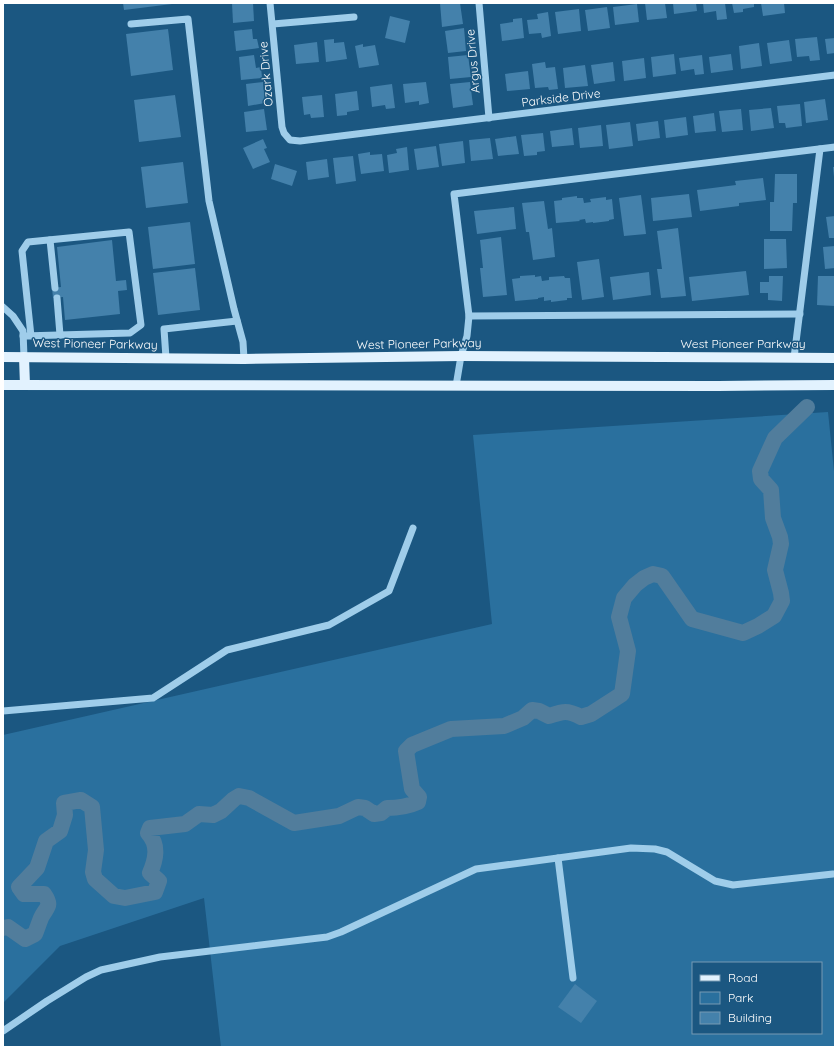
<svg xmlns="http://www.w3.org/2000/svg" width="838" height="1050" font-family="Quicksand,sans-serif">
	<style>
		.green { fill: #2a709e; fill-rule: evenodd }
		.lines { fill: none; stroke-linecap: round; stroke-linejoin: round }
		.river { stroke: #517d9c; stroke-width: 16 }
		.building { fill: #4481ab }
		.minor { stroke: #9fcdea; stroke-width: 7 }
		.major { stroke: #e2f2fe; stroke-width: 10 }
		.labels { text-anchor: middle; stroke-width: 3; stroke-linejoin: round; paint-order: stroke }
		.street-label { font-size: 12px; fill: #fff; stroke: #1b5781 }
	</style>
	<rect width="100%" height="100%" fill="#1b5781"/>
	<!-- green -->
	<path class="green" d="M828 412 835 481V1047H221L204 898 60 946 3 1003V735L492 624 473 435ZM693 963H821V1033H693Z"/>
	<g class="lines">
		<!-- river -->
		<path class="river" d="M3 928 8 927 25 939 35 934C37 929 39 923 41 918 46 907 53 907 44 894H24L19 887 37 868 46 841 60 831 65 815 64 803 81 800 92 807 96 850 93 872 95 879 114 896 125 898 155 892 159 881 150 873C156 859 159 845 148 833L150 828 185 824 199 814 213 815 221 811 234 799 239 796 249 798 294 823 339 816 358 807 365 808 374 814 381 813 387 808C399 808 407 807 418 802L419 797 412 789 406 751 412 745 451 729 504 726 523 718 532 710 539 711 549 716C564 711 567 710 581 717L591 714 622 694 628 651 619 617 624 598 635 585 644 578 653 574 662 576 692 619 743 633 758 626 774 616 782 601 781 593 775 570 781 544 780 537 773 518 771 490 761 479 760 471 775 438 807 407"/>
	</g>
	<!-- building -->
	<g class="building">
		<polygon points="123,3 172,3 172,4 124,10"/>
		<polygon points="232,3 253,3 254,21 233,23"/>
		<polygon points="440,3 460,3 463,24 442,27"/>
		<polygon points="645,3 665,3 667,18 647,20"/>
		<polygon points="673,3 696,3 697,11 674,14"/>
		<polygon points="703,3 725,3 727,19 717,20 716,11 704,13"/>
		<polygon points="732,3 754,3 754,7 743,9 743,12 734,13"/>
		<polygon points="761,3 784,3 785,13 763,16"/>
		<polygon points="637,4 639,22 615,25 613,7"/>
		<polygon points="607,7 610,28 588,31 585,10"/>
		<polygon points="579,9 581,31 558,34 555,12"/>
		<polygon points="548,12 551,36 542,38 541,33 529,34 527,20 538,19 537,14"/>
		<polygon points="390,16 410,21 405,43 385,38"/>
		<polygon points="522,18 524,38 502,41 500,24 513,22 513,19"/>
		<polygon points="464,28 466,51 448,53 445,31"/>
		<polygon points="168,29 173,70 131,76 126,34"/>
		<polygon points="252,29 253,39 257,39 259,48 236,51 234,31"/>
		<polygon points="817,37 820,60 810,61 809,56 797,57 795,39"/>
		<polygon points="835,38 835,53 827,54 825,39"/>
		<polygon points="334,39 334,43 344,42 347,59 326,62 324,40"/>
		<polygon points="789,40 792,61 770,64 767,43"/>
		<polygon points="317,42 319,62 296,64 294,45"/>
		<polygon points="759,43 762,66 741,69 739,46"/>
		<polygon points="363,44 363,47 375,45 379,65 359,68 355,46"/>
		<polygon points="674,54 676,74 653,77 651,57"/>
		<polygon points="731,54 733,70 711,73 709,57"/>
		<polygon points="254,55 256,68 261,67 262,78 241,80 239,57"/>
		<polygon points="468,55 471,77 450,79 448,57"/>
		<polygon points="702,55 704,74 695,75 694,69 681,71 679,58"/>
		<polygon points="644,58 646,78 624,81 622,61"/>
		<polygon points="545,62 546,68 555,67 558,89 549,90 548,87 535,88 532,64"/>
		<polygon points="613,62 615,81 594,84 591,65"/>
		<polygon points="585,65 588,86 565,88 563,68"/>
		<polygon points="528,71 530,89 507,91 505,74"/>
		<polygon points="263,82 265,103 248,106 246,84"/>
		<polygon points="426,82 429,103 419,105 419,101 405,103 403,84"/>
		<polygon points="470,82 473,105 453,108 450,84"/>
		<polygon points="392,84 395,108 386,109 385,105 372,107 370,87"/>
		<polygon points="357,91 359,110 347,112 347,115 337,116 335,94"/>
		<polygon points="175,95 181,137 139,142 134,100"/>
		<polygon points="322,95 324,117 311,118 310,114 304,115 302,97"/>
		<polygon points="825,99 828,120 806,123 804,102"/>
		<polygon points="800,104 802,126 786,128 785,123 779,123 777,106"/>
		<polygon points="771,108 774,128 751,131 749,110"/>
		<polygon points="264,109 267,130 246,132 244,112"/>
		<polygon points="741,109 743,130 722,132 719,111"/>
		<polygon points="714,113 716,131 695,133 693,116"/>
		<polygon points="686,117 688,135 666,138 664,120"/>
		<polygon points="658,121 660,138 638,141 636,124"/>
		<polygon points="630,122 633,146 609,149 606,125"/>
		<polygon points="601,125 603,146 580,148 578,128"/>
		<polygon points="572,128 574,145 552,147 550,131"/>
		<polygon points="543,133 545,151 537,152 537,155 524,156 521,135"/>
		<polygon points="516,136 519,154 498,156 495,139"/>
		<polygon points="490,138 493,159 471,161 469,140"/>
		<polygon points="263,139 267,148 264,149 270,162 253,169 243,148"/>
		<polygon points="463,141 465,163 442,166 439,144"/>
		<polygon points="436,146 439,167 417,170 414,149"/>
		<polygon points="407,147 409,170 389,173 387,155 397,153 396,149"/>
		<polygon points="370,152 370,155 382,154 384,171 361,174 358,154"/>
		<polygon points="353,156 356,181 336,184 333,158"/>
		<polygon points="327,159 329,177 308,180 306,162"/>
		<polygon points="183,162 188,203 146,208 141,167"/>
		<polygon points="275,164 297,171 292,186 271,179"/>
		<polygon points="833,167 835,167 835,177 834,177"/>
		<polygon points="775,174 797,174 797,203 793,203 792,231 770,231 770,202 774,202"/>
		<polygon points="763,178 766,200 739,203 739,206 700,211 697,190 736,185 735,181"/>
		<polygon points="689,194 692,217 653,221 651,198"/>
		<polygon points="641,195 646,234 624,236 619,198"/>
		<polygon points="577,196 577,198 583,198 584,203 591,202 590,199 606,197 606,200 612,199 614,219 609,220 609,221 593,223 593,222 586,223 585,219 579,220 580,221 556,223 554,201 562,200 562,198"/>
		<polygon points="544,201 548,229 552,228 555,257 533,260 529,232 526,232 522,203"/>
		<polygon points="514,207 516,229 477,234 474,211"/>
		<polygon points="835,216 835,238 829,238 826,217"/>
		<polygon points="190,222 195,264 153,269 148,227"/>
		<polygon points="678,228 686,296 661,298 657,269 662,269 657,231"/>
		<polygon points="501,237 507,295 483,297 480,268 483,268 480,240"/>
		<polygon points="764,239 786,239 787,268 764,269"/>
		<polygon points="112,240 116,281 126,280 127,290 118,291 120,314 65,320 63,297 53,298 52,288 61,287 57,247"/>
		<polygon points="835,246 835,268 825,269 823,247"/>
		<polygon points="599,259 604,297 582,300 577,262"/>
		<polygon points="195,268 200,310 158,315 153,273"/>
		<polygon points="746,271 749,295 692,301 689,277"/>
		<polygon points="649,272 651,295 613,300 610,277"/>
		<polygon points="535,275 535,277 541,276 542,281 549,280 549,277 564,276 565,278 570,278 572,298 567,298 567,300 551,302 551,300 544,301 544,297 538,298 538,299 515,301 512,279 520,278 520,276"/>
		<polygon points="769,276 783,276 782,301 768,300 768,293 760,293 760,282 769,282"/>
		<polygon points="818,276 835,276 835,306 817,305"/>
		<polygon points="575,984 597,1001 581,1023 558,1007"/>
	</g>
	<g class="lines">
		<!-- minor -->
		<g class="minor">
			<polyline points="270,3 282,127 284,133 290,140 300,141 835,75"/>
			<polyline points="479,3 489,118"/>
			<polyline points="131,24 188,19 209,201 234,309 243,342 244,359"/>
			<polyline points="273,24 354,17"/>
			<polyline points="50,240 55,288"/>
			<polyline points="57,298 60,335"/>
			<polyline points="3,307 13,316 23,331 24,357"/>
			<polyline points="469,316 800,314"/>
			<polyline points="23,336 130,333 141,325 129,232 28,242 22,251 31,336"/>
			<polyline points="166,358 164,329 237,321"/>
			<polyline points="794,358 820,149"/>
			<polyline points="456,386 461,356 467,336 469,316 454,194 835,147"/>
			<polyline points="3,711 153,698 227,650 329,625 389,591 413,528"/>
			<polyline points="558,858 573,978"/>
			<polyline points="3,1031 47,1001 86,977 101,970 160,957 327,937 341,932 476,869 631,848 655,849 667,852 715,881 733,885 833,874"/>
		</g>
		<!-- major -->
		<g class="major">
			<polyline points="3,357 244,359 461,356 835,358"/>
			<polyline points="24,357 25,385"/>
			<polyline points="3,385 718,386 835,385"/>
		</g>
	</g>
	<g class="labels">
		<!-- street labels -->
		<g class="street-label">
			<text transform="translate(473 61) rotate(-95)" y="4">Argus Drive</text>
			<text transform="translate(266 74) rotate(-95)" y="4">Ozark Drive</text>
			<text transform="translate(561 98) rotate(-7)" y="4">Parkside Drive</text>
			<text transform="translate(95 344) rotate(1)" y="4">West Pioneer Parkway</text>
			<text transform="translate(419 344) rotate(-1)" y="4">West Pioneer Parkway</text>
			<text x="743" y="348">West Pioneer Parkway</text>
		</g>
	</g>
	<!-- border -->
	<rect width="838" height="1050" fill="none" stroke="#ffffff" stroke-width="8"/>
	<!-- legend -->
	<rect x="692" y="962" width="130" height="72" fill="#1b5781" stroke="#769ab3"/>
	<rect x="700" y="975" width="20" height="6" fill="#e2f2fe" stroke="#769ab3"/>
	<text x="728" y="982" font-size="12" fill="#ffffff">Road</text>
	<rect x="700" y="992" width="20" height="12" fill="#2a709e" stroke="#769ab3"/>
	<text x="728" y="1002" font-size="12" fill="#ffffff">Park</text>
	<rect x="700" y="1012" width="20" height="12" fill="#4481ab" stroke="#769ab3"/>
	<text x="728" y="1022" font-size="12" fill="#ffffff">Building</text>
</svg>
